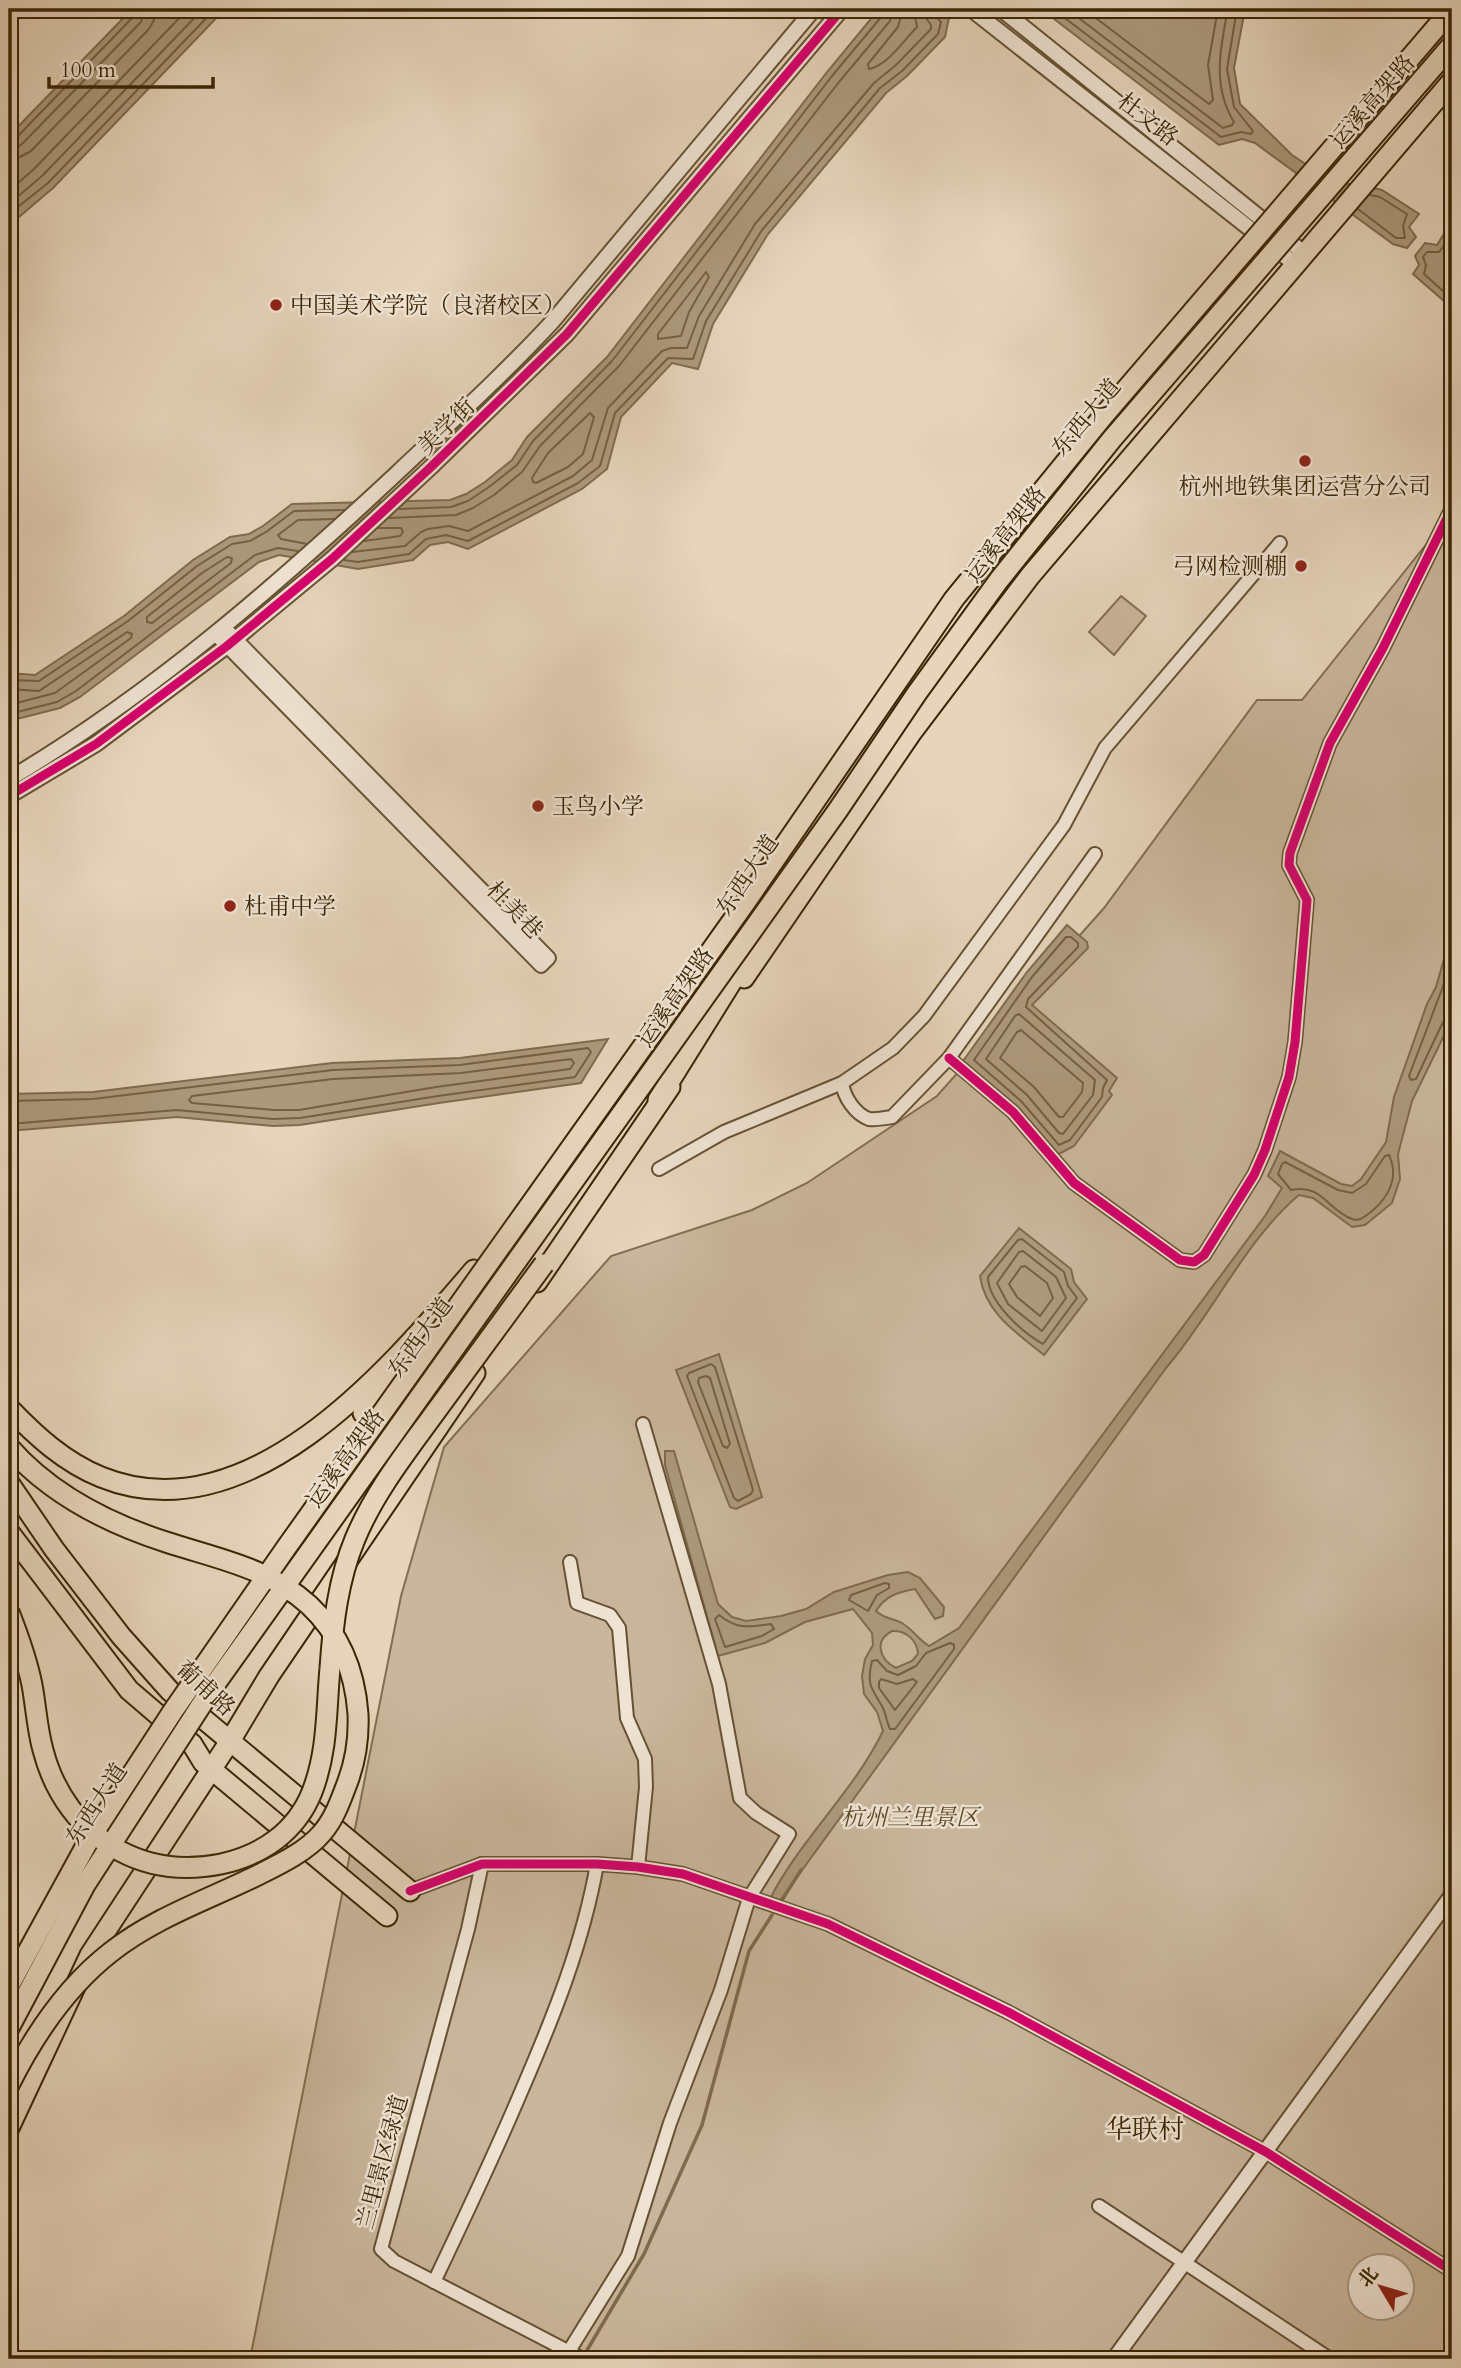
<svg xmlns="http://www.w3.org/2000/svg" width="1461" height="2368" font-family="Cardo,'Noto Serif SC',serif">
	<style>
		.green { fill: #c9b69c; stroke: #826e50; stroke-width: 2; fill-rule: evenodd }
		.water { fill: #ac997d; stroke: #7f6b4d; stroke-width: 2; fill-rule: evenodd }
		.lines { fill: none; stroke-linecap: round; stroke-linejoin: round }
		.shore { stroke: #746040; stroke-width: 2 }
		.stream { stroke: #7f6b4d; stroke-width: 3.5 }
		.minor-casing { stroke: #665232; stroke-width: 16 }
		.tertiary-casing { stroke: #665232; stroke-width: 18 }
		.primary-casing { stroke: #3b2604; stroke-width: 23 }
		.trunk-casing { stroke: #3b2604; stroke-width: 23 }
		.minor { stroke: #efe3d3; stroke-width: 12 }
		.tertiary { stroke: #efe3d3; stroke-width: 14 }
		.primary { stroke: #e6d4bb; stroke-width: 19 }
		.trunk { stroke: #e6d4bb; stroke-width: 19 }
		.primary-bridge-casing { stroke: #3b2604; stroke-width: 23; stroke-linecap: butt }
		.trunk-bridge-casing { stroke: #3b2604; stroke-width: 23; stroke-linecap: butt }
		.primary-bridge { stroke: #e6d4bb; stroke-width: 19 }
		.trunk-bridge { stroke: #e6d4bb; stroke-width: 19 }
		.cycleway-casing { stroke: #efe3d3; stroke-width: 13 }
		.cycleway { stroke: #d6006c; stroke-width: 9 }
		.poi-dot { fill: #8f2418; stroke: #efe3d3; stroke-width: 2.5 }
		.labels { text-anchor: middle; stroke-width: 5; stroke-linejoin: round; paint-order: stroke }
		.street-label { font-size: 23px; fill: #3b2604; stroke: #efe3d3 }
		.poi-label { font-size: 23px; fill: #3b2604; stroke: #efe3d3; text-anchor: start }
		.park-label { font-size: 23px; font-style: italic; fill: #5e4a2a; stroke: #efe3d3 }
		.quarter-label { font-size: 26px; fill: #3b2604; stroke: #efe3d3 }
	</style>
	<rect width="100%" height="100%" fill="#e6d4bb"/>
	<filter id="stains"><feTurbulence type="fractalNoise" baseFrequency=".00286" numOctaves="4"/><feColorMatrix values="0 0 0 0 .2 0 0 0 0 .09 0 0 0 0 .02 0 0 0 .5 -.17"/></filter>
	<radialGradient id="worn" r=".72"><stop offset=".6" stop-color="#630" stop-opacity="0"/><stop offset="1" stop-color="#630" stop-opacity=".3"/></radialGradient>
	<!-- green -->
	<g class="green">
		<path d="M1452 512V2359H250L401 1596 444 1447 611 1256 752 1210 807 1183 937 1096 1104 908 1257 700H1302ZM1360 2266H1402V2308H1360Z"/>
		<polygon points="1121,596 1146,616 1114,655 1089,632"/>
	</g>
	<!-- water -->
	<g class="water">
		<polygon points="132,9 225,9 53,188 19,217 9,222 9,136"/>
		<polygon points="879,9 937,9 949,18 945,37 907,76 886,93 768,234 713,324 698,369 672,363 621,417 607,469 582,489 468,549 448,542 430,545 413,560 358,569 279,555 259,562 80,697 60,708 9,721 9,673 35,675 124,616 193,560 230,537 249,534 263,526 292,504 450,500 466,494 485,482 512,460 527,437 607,357 827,72"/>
		<polygon points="1041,9 1245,9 1234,68 1240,104 1292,155 1313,169 1337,184 1356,184 1382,190 1419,214 1409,227 1416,237 1407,248 1393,244 1255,143 1242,139 1219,145"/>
		<polygon points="1445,232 1452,236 1452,308 1413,274 1419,265 1415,256 1425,243 1437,245"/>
		<polygon points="1067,925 1087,942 1088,948 1032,1005 1117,1078 1109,1091 1112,1095 1074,1146 1057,1155 1016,1106 963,1061 1027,972"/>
		<path d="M1452 931V1019L1412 1101 1398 1154 1400 1179 1392 1203 1365 1225 1352 1227 1313 1198 1299 1195C1246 1239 1212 1315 1166 1368L779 1902 769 1901C799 1840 853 1793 883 1731L877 1712 864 1694 862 1676 865 1659 873 1645 872 1633 853 1609 805 1622 765 1643 718 1656 665 1465V1451H674L718 1604 732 1617 746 1621 781 1616 806 1609 834 1592 888 1575 908 1572 920 1578 944 1607 943 1616 935 1619 915 1589C898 1592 885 1596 876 1611 884 1619 893 1618 902 1623 912 1629 919 1640 929 1646L959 1628 1265 1216 1282 1188 1268 1176 1280 1151 1341 1184 1352 1186 1361 1179 1386 1142 1394 1097 1427 1004 1436 987ZM892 1631C906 1630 917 1640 918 1654L912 1661 896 1668C880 1660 873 1641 892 1631Z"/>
		<polygon points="608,1039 581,1083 439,1103 300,1125 273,1126 177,1117 9,1131 9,1094 93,1092 332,1063 460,1058"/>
		<path d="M1019 1228 1071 1269 1074 1282 1087 1299 1044 1355C1017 1333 985 1313 980 1276Z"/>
		<polygon points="719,1354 762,1497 736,1509 730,1507 676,1370"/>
	</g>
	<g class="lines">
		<!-- shore -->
		<g class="shore">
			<path d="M903 9 898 27 868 64 869 69C888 65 903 41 917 27L914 9"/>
			<polyline points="1053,9 1221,137 1241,132 1251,134 1253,131 1234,107 1227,69 1237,9"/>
			<path d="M1067 9 1223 128 1232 125 1234 122C1212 87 1220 48 1228 9"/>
			<polyline points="1084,9 1209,104 1213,100 1208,65 1218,9"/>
			<polyline points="9,140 17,137 134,16 137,9"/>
			<polyline points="9,149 17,148 23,143 141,22 145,9"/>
			<polyline points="9,159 20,157 31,151 149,29 154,20 156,9"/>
			<polyline points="9,191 34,169 188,9"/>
			<polyline points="9,204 42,176 203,9"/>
			<polyline points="1358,209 1396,238 1405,238 1403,226 1407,214 1380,197 1370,195"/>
			<polyline points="9,214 48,183 215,9"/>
			<polyline points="1452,242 1447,242 1439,252 1427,252 1423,257 1426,265 1424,274 1452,299"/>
			<polygon points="706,272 709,277 689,312 681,336 658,339 658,334"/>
			<polygon points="590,413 594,417 583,454 568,467 536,483 533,482 532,478 548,453"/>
			<polyline points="399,509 451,507 468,501 489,487 517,465 533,441 612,361 832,76 882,16 884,9"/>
			<polyline points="389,518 456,515 473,508 494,495 522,472 540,446 619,366 839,82 890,21 893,9"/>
			<polyline points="364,541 400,536 403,532 401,528 378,528"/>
			<polyline points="307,544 281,539 278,535 298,520 334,519"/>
			<polyline points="352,552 405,546 421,532 428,529 449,526 468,531 573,476 592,460 608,408 662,351 671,348 687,348 699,316 755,224 874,83 896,65 931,29 931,25 926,18 925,9"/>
			<polygon points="227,557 232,558 231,563 152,623 147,622 147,617 202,573"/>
			<polyline points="344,560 358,562 409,554 426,539 446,535 468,541 578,483 600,466 615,413 668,358 693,359 706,321 762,230 880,88 902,71 938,34 941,22 935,15 934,9"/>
			<polyline points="9,680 39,681 128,621 197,566 232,544 250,541 266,532 294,511 344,510"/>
			<polyline points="9,689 39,691 127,632 132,634 131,638 55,693 9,705"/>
			<polyline points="9,714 57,702 76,691 255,555 278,548 298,551"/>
			<polygon points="1066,937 1071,937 1078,943 1078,947 1028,999 1026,1007 1107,1080 1103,1088 1102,1097 1070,1140 1059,1145 1021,1101 974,1060 1032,977"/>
			<polyline points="1452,956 1442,989 1409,1076 1411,1080 1416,1079 1443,1022 1452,1019"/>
			<polygon points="1019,1014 1095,1080 1093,1095 1063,1134 1059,1133 1027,1095 986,1059 1015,1016"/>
			<polygon points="1021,1030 1083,1083 1082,1092 1063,1117 1059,1117 1034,1087 1000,1058 1017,1032"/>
			<polygon points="571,1059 574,1063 570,1069 436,1087 299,1110 274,1110 192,1103 189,1100 192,1096 333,1079 461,1073"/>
			<polyline points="9,1101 93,1099 333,1070 460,1065 588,1048 591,1052 575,1077 438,1096 300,1118 273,1119 177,1110 9,1124"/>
			<path d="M1389 1155C1400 1177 1388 1198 1371 1212 1365 1216 1360 1222 1352 1219 1327 1210 1322 1183 1291 1190L1278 1174 1282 1164 1285 1162 1338 1190 1352 1193 1366 1184 1385 1156Z"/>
			<path d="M1022 1239 1064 1272 1068 1286 1077 1298 1043 1344C1023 1333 988 1302 988 1277L1018 1240Z"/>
			<polygon points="1023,1251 1056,1277 1066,1298 1042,1331 1008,1304 997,1283 1019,1252"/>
			<polygon points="1025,1266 1047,1283 1053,1298 1040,1316 1017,1297 1009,1284 1021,1267"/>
			<polygon points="711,1364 715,1367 753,1490 751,1494 738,1501 734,1498 687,1376 689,1373"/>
			<polygon points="706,1376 710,1378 730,1444 727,1448 723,1446 698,1382 699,1378"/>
			<polygon points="885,1583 889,1584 889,1588 877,1595 868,1611 849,1600 851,1595"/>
			<path d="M719 1615C738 1630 748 1627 771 1624L774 1629 762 1636 725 1647 715 1619Z"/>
			<path d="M950 1643 954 1645V1649L895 1729H890C887 1723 886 1715 883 1708 872 1688 866 1686 872 1661L877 1660 887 1671 898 1675 916 1666 926 1653Z"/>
			<polygon points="881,1679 897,1684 913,1679 917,1682 895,1710 879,1688 879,1682"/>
		</g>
		<!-- stream -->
		<g class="stream">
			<polyline points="782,1900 801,1870"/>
			<polyline points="583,2357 644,2254 702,2125 749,1951 772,1915"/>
		</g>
		<defs>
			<g id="minor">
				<polyline points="215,634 541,966 549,958 224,627"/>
				<polyline points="949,1058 1013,1112 1074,1183 1180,1260 1194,1262 1204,1255 1254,1175 1265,1150 1289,1077 1295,1042 1307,900 1289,865 1290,853 1330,743 1383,648 1452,508"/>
				<path d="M842 1083C844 1097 855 1114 869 1119 875 1120 886 1118 892 1117L949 1058 1095 854"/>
				<polyline points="659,1169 724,1132 842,1083 893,1048 924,1016 1064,825 1105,748 1280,543"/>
				<polyline points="570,1562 577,1603 610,1615 619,1628 627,1718 645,1759 646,1787 638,1867"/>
				<polyline points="482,1864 468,1929 381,2249 394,2261 583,2359"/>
				<polyline points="410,1891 482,1864 597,1864 638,1867 683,1874 828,1924 1008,2012 1266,2152 1452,2271"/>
				<polyline points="1099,2206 1330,2359"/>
				<path d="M434 2282C464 2219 494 2156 521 2092 553 2018 583 1944 597 1864"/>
				<polyline points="564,2359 628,2256 670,2123 721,1990 749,1898 789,1834 756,1813 740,1798 719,1684 643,1424"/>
			</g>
			<g id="tertiary">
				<polyline points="971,9 1296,265"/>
				<polyline points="1001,9 1305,254"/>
				<path d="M9 779C151 695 276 586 396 474 449 424 503 375 552 322L814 9"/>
				<polyline points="9,796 96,744 227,646 332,559 432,466 567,334 842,9"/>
				<polyline points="1114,2359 1452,1895"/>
			</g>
			<g id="primary">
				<polyline points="744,978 912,732 1030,576 1452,81"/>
				<polyline points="657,1048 883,719 984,580 1093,446 1452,29"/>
				<polyline points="537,1282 670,1087"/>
				<path d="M9 1408C36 1436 64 1462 101 1477 249 1537 390 1368 474 1270"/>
				<polyline points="363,1413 394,1374"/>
				<polyline points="9,1483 54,1549 121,1636 170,1691 410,1891"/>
				<polyline points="9,1532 129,1690 192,1744 203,1762 211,1769 387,1916"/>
				<polyline points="222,1658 465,1318"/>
				<polyline points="75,1884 203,1686"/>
				<polyline points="9,2006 29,1969"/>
				<polyline points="9,2128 90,1955 230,1741 269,1676 475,1373"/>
			</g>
			<polyline id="trunk" points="658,1100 772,917"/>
		</defs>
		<!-- minor casing -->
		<use href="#minor" class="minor-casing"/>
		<!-- tertiary casing -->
		<use href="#tertiary" class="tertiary-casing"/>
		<!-- primary casing -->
		<use href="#primary" class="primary-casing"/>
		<!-- trunk casing -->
		<use href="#trunk" class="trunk-casing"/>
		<!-- minor -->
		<use href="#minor" class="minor"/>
		<!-- tertiary -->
		<use href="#tertiary" class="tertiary"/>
		<!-- primary -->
		<use href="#primary" class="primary"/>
		<!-- trunk -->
		<use href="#trunk" class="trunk"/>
		<defs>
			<g id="primary-bridge">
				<path d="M9 1447C50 1494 107 1523 166 1542 218 1559 267 1567 309 1605 340 1634 355 1672 358 1714 359 1737 356 1759 348 1781 341 1799 335 1818 322 1833 306 1852 278 1865 256 1876 207 1900 154 1918 111 1952 66 1987 34 2035 9 2085"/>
				<path d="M9 1612C18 1635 27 1660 32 1685 36 1706 37 1729 43 1750 54 1793 81 1831 120 1851 152 1868 186 1871 221 1864 262 1855 296 1832 312 1792 328 1751 326 1711 330 1668 333 1624 338 1580 355 1539 374 1493 405 1454 434 1414 471 1364 507 1314 544 1264"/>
			</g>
			<g id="trunk-bridge">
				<polyline points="9,1986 89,1840 173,1711 286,1548 745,903 954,599 1105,414 1452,9"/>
				<polyline points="9,2028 85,1885 211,1690 838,810 917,693 999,580 1112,439 1452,45"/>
			</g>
		</defs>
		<!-- primary-bridge casing -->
		<use href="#primary-bridge" class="primary-bridge-casing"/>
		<!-- trunk-bridge casing -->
		<use href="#trunk-bridge" class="trunk-bridge-casing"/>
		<!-- primary-bridge -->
		<use href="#primary-bridge" class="primary-bridge"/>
		<!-- trunk-bridge -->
		<use href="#trunk-bridge" class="trunk-bridge"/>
		<defs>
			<g id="cycleway">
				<polyline points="9,796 96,744 227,646 332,559 432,466 567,334 842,9"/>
				<polyline points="949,1058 1013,1112 1074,1183 1180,1260 1194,1262 1204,1255 1254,1175 1265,1150 1289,1077 1295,1042 1307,900 1289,865 1290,853 1330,743 1383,648 1452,508"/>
				<polyline points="410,1891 482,1864 597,1864 638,1867 683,1874 828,1924 1008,2012 1266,2152 1452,2271"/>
			</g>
		</defs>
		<!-- cycleway casing -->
		<use href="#cycleway" class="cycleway-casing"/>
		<!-- cycleway -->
		<use href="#cycleway" class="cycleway"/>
	</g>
	<!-- markers -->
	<g class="poi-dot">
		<circle cx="276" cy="305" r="7"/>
		<circle cx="1305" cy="461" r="7"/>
		<circle cx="1301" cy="566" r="7"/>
		<circle cx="538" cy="806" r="7"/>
		<circle cx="230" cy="906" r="7"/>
	</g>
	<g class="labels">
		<!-- street labels -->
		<g class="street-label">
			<text transform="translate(1372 101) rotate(-49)" y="8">运溪高架路</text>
			<text transform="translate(1148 119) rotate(38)" y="8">杜文路</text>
			<text transform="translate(1086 417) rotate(-50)" y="8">东西大道</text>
			<text transform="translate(446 426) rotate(-44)" y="8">美学街</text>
			<text transform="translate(1005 534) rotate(-52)" y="8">运溪高架路</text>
			<text transform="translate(747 875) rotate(-56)" y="8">东西大道</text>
			<text transform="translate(515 910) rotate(46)" y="8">杜美巷</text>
			<text transform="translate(675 997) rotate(-55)" y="8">运溪高架路</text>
			<text transform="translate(420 1337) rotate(-54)" y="8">东西大道</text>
			<text transform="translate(345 1458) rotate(-54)" y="8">运溪高架路</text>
			<text transform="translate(206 1688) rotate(42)" y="8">葡甫路</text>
			<text transform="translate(96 1804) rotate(-57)" y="8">东西大道</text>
			<text transform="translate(382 2162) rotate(-75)" y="8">兰里景区绿道</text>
		</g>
		<!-- poi labels -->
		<g class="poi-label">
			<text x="290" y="313">中国美术学院（良渚校区）</text>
			<text x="1305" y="494" text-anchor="middle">杭州地铁集团运营分公司</text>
			<text x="1287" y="574" text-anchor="end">弓网检测棚</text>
			<text x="552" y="814">玉鸟小学</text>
			<text x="244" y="914">杜甫中学</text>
		</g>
		<!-- park labels -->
		<g class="park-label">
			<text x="910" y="1825">杭州兰里景区</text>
		</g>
		<!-- quarter labels -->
		<g class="quarter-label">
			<text x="1145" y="2138">华联村</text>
		</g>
	</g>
	<!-- margin -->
	<rect width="1461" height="2368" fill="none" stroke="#e6d4bb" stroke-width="35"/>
	<rect x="10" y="10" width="1440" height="2347" fill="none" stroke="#3b2604" stroke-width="3.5"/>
	<rect x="18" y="18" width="1426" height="2333" fill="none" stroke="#3b2604" stroke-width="2"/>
	<!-- north arrow -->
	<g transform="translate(1381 2287) rotate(308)"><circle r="33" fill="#efe3d3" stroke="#a79780" stroke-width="2"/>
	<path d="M0-5L12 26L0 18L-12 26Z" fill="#8f2418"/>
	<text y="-10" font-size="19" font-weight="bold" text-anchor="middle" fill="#3b2604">北</text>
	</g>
	<!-- scale -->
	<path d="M49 77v10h164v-10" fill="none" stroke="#3b2604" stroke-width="3.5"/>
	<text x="60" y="77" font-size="21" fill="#3b2604" stroke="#efe3d3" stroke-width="5" paint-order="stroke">100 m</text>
	<rect width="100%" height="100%" filter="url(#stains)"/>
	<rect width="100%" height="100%" fill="url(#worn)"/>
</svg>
